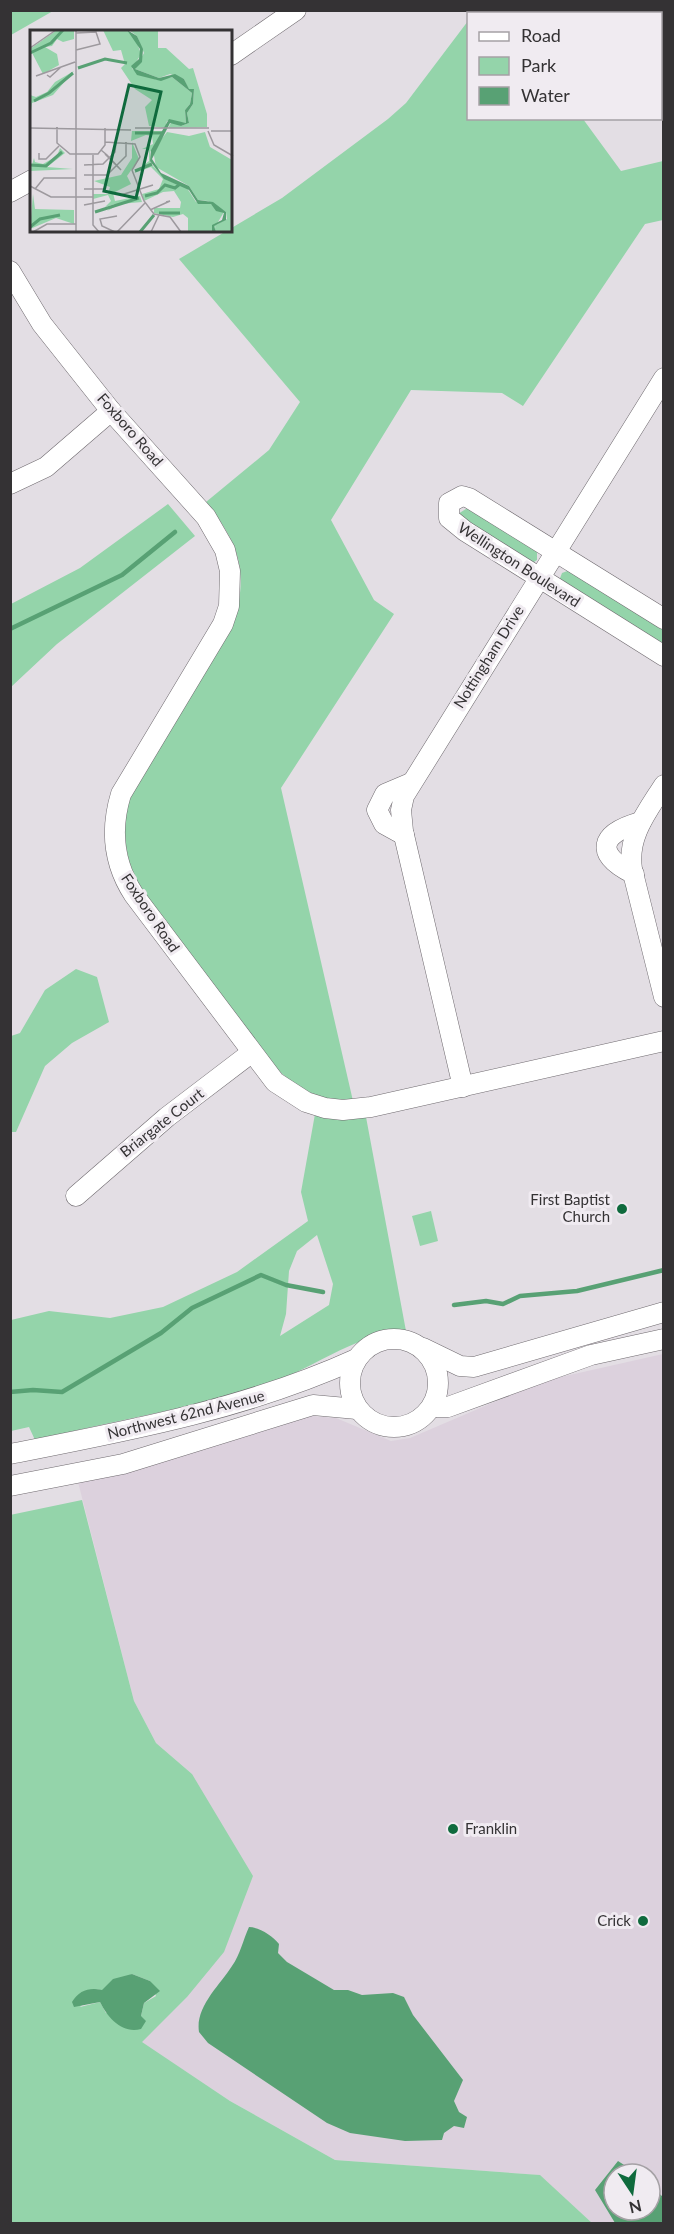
<svg xmlns="http://www.w3.org/2000/svg" width="674" height="2234" font-family="Lato,sans-serif">
	<style>
		.built { fill: #dcd1dd; fill-rule: evenodd }
		.green { fill: #94d4aa; fill-rule: evenodd }
		.water { fill: #58a174 }
		.lines { fill: none; stroke-linecap: round; stroke-linejoin: round }
		.stream { stroke: #58a174; stroke-width: 4.5 }
		.minor-casing { stroke: #6f6a6f; stroke-width: 21 }
		.minor { stroke: #fff; stroke-width: 20 }
		.poi-dot { fill: #0f6a3d; stroke: #f0ebf1; stroke-width: 2 }
		.labels { text-anchor: middle; stroke-width: 6; stroke-linejoin: round; paint-order: stroke }
		.street-label { font-size: 15px; fill: #343234; stroke: #f0ebf1 }
		.poi-label { font-size: 15px; fill: #343234; stroke: #f0ebf1; text-anchor: end }
		.inset-river { fill: none; stroke: #58a174; stroke-width: 3 }
		.inset-road { fill: none; stroke: #9d999e; stroke-width: 1.5 }
		.view { fill: #0f6a3d; fill-opacity: 0.15; stroke: #0f6a3d; stroke-width: 3 }
		.inset-edge { fill: none; stroke: #343234; stroke-width: 3 }
	</style>
	<rect width="100%" height="100%" fill="#e3dee4"/>
	<!-- built -->
	<path class="built" d="M663 1354V2223H592L539 2175 335 2160 230 2101 141 2042 187 1997 192 1774 156 1743 134 1701 78 1482 164 1462 312 1416 336 1418 391 1441 410 1438 543 1381ZM614 2174H650V2210H614Z"/>
	<!-- green -->
	<g class="green">
		<polygon points="11,10 53,10 53,11 11,35"/>
		<polygon points="476,11 476,10 564,11 563,14 474,13"/>
		<path d="M468 21V118L583 119 621 171 663 161V220L645 224 523 406 502 393 411 390 331 520 374 600 394 614 281 788 353 1101C320 1101 298 1090 275 1067L136 882C123 849 121 823 133 790L231 630C250 575 241 546 206 502L269 450 300 402 179 259 282 198 388 119 406 103Z"/>
		<polygon points="168,504 195,536 57,644 11,687 11,604 80,568"/>
		<polygon points="469,507 537,549 537,560 531,564 463,525 458,514"/>
		<polygon points="570,570 663,628 663,650 559,581 562,573"/>
		<polygon points="76,969 97,977 109,1022 72,1043 45,1066 16,1132 11,1132 11,1036 20,1033 45,990"/>
		<path d="M315 1114 343 1119 366 1117 406 1331C363 1329 303 1375 258 1388 185 1409 109 1422 35 1440L29 1427 11 1431V1320L49 1311 110 1318 163 1307 237 1272 308 1221 301 1192ZM317 1235 333 1284 329 1305 280 1336 286 1314 289 1271 297 1251Z"/>
		<polygon points="431,1211 438,1241 420,1246 412,1216"/>
		<path d="M82 1500 134 1701 156 1743 192 1774 253 1876 224 1952 187 1997 142 2042 230 2101 335 2160 540 2175 592 2223H11L10 1515ZM132 1974 150 1981 156 1996 144 2003 141 2016 106 2013 100 2002 80 2007 97 1989 103 1991Z"/>
	</g>
	<!-- water -->
	<g class="water">
		<path d="M249 1927C259 1927 273 1936 279 1944L278 1953 287 1962 334 1990H348L362 1995 393 1993 404 1997 413 2015 463 2080 454 2101 459 2112 467 2117 464 2128 454 2126 444 2133 442 2140 405 2141 350 2133 327 2123 208 2043 199 2032C195 2007 220 1985 232 1966 240 1955 243 1940 249 1927Z"/>
		<path d="M132 1974 150 1981 160 1991 144 2003 141 2016 146 2021 141 2029C122 2034 108 2018 100 2002L74 2007 72 2002C79 1990 90 1987 102 1990L113 1979Z"/>
		<polygon points="618,2161 638,2174 614,2174 614,2210 650,2210 650,2185 663,2197 663,2223 615,2223 595,2190"/>
	</g>
	<g class="lines">
		<!-- stream -->
		<g class="stream">
			<polyline points="10,629 122,575 175,532"/>
			<polyline points="454,1305 486,1301 503,1304 520,1296 577,1291 664,1270"/>
			<polyline points="10,1392 33,1390 62,1392 161,1333 192,1308 261,1275 286,1285 323,1292"/>
		</g>
		<defs>
			<g id="minor">
				<polyline points="231,55 296,10"/>
				<polyline points="10,192 32,180"/>
				<path d="M10 271 42 324 111 411 206 517 225 550 230 571 229 606 223 624 121 794C110 830 113 863 134 895L275 1082 306 1102 325 1108 343 1110 371 1107 664 1041"/>
				<polyline points="10,484 46,467 111,411"/>
				<polyline points="664,619 469,498 462,496 449,503 449,518 465,531 664,656"/>
				<path d="M664 785C647 812 627 836 632 869L664 997"/>
				<polyline points="404,835 384,824 377,810 385,794 411,783"/>
				<path d="M634 874C593 854 600 833 641 822"/>
				<polyline points="463,1087 403,831 401,810 404,796 664,378"/>
				<polyline points="76,1196 167,1117 251,1053"/>
				<circle cx="394" cy="1383" r="44"/>
				<polyline points="423,1348 460,1366 474,1367 664,1312"/>
				<polyline points="432,1407 448,1407 591,1355 664,1339"/>
				<path d="M10 1454C128 1431 246 1409 356 1359"/>
				<polyline points="10,1486 123,1464 313,1405 357,1409"/>
			</g>
		</defs>
		<!-- minor casing -->
		<use href="#minor" class="minor-casing"/>
		<!-- minor -->
		<use href="#minor" class="minor"/>
	</g>
	<!-- markers -->
	<g class="poi-dot">
		<circle cx="622" cy="1209" r="6"/>
		<circle cx="453" cy="1829" r="6"/>
		<circle cx="643" cy="1921" r="6"/>
	</g>
	<g class="labels">
		<!-- street labels -->
		<g class="street-label">
			<text transform="translate(130 430) rotate(49)" y="5">Foxboro Road</text>
			<text transform="translate(519 565) rotate(33)" y="5">Wellington Boulevard</text>
			<text transform="translate(489 657) rotate(-58)" y="5">Nottingham Drive</text>
			<text transform="translate(150 913) rotate(56)" y="5">Foxboro Road</text>
			<text transform="translate(162 1123) rotate(-38)" y="5">Briargate Court</text>
			<text transform="translate(186 1415) rotate(-14)" y="5">Northwest 62nd Avenue</text>
		</g>
		<!-- poi labels -->
		<g class="poi-label">
			<text x="610" y="1205">First Baptist<tspan x="610" dy="17">Church</tspan></text>
			<text x="465" y="1834" text-anchor="start">Franklin</text>
			<text x="631" y="1926">Crick</text>
		</g>
	</g>
	<!-- overview -->
	<g transform="translate(30 30)">
		<rect width="202" height="202" fill="#e3dee4"/>
		<path d="M27 0H44V9L33 12 27 9 22 16 15 17 27 24 29 35 13 44 0 19ZM73 0H97L105 7 111 24 102 39 127 50 142 47 162 63 160 74 155 80 156 93 137 91 135 98 119 96 115 77 122 70 105 59 91 38 95 34 91 20 83 21ZM99 0H128V18H136L159 39 163 38 177 84V97L138 98 142 91 151 96 159 93 157 83 163 74 164 59 159 60 154 49 140 44 129 48 105 39 114 23 107 6ZM44 41 23 65 2 73V81L0 65 6 67 17 62 25 52ZM102 101H133L120 122 121 134 137 150 157 158 166 172 181 174 194 182 182 202H158V188L153 184 143 187 124 183V178H150L151 172 144 161 133 162 114 171 112 164 129 159 133 149 121 137 104 143 119 131V119H112L123 114 122 106 116 105 101 111ZM137 102 159 106 175 102 180 117 202 130V202L184 201 186 195 197 189 196 182 178 171 168 170 159 156 126 137 123 120ZM102 112 109 129 97 146 101 154 83 163 85 171 110 166 112 172 90 174 77 181 85 174 75 177 81 171 78 165 63 169V164H78L80 157 64 151 91 145 102 128ZM30 118 35 123 17 137 43 139 0 141 4 128 5 132 13 134 27 126ZM3 164 5 179 44 180V194L26 188 0 199Z" fill="#94d4aa"/>
		<path d="M97 0 107 6 113 19 112 32 105 39 129 48 145 44 154 49 159 59H164L163 74 157 83 159 93 151 96 140 93 122 129 131 143 159 156 168 170 183 172 196 182V190L184 196 186 202H182V195L192 190 194 183 186 181 181 174H168L159 160 134 149 120 131 121 120 139 89 156 93 155 80 160 74 162 63 142 47 131 51 107 45 101 36 109 29 110 19Z" fill="#58a174"/>
		<path class="inset-river" d="M0 23 21 13 33 0M48 38 75 29 97 33M4 71 19 63 43 43M105 103H133M0 135 16 136 32 122M105 141 122 134M115 166 127 163 135 155 145 158 150 154M65 182 109 168M129 183H150M0 197 10 189 30 185M110 202 124 185"/>
		<path class="inset-road" d="M46 0V202M46 3 66 2 70 14 46 20M0 18 26 0M17 45 20 47 31 37M6 46 45 32M27 97V113L40 124H68L75 115V98M0 98 101 100M105 98H179M178 101 184 115 203 126M181 101H203M75 112 105 114 110 127 102 140 114 171 124 184 140 187 151 202M71 120 77 125 91 140 75 124M9 123V129H16L29 116M63 125V195L69 202M54 135 73 134 85 122 86 112M54 145H77L96 126V112M0 156 21 167H63M5 159 14 148H46M54 159H75M91 165 123 155M54 175 75 171M120 180 140 171 136 172M3 202 17 194H46M85 202 72 196 70 189 87 186M87 202 115 173M121 202 129 185"/>
		<path class="view" d="M99 55 131 62 106 168 74 161Z"/>
		<rect width="202" height="202" class="inset-edge"/>
	</g>
	<!-- border -->
	<rect width="674" height="2234" fill="none" stroke="#343234" stroke-width="24"/>
	<!-- legend -->
	<rect x="467" y="12" width="195" height="108" fill="#f0ebf1" stroke="#a5a1a5" stroke-width="1.5"/>
	<rect x="479" y="32" width="30" height="9" fill="#ffffff" stroke="#a5a1a5" stroke-width="1.5"/>
	<text x="521" y="42" font-size="18" fill="#343234">Road</text>
	<rect x="479" y="57" width="30" height="18" fill="#94d4aa" stroke="#a5a1a5" stroke-width="1.5"/>
	<text x="521" y="72" font-size="18" fill="#343234">Park</text>
	<rect x="479" y="87" width="30" height="18" fill="#58a174" stroke="#a5a1a5" stroke-width="1.5"/>
	<text x="521" y="102" font-size="18" fill="#343234">Water</text>
	<!-- north arrow -->
	<g transform="translate(632 2192) rotate(167)"><circle r="28" fill="#f0ebf1" stroke="#a5a1a5" stroke-width="1.5"/>
	<path d="M0-4.5L10 22L0 15L-10 22Z" fill="#0f6a3d"/>
	<text y="-9" font-size="16" font-weight="bold" text-anchor="middle" fill="#343234">N</text>
	</g>
</svg>
